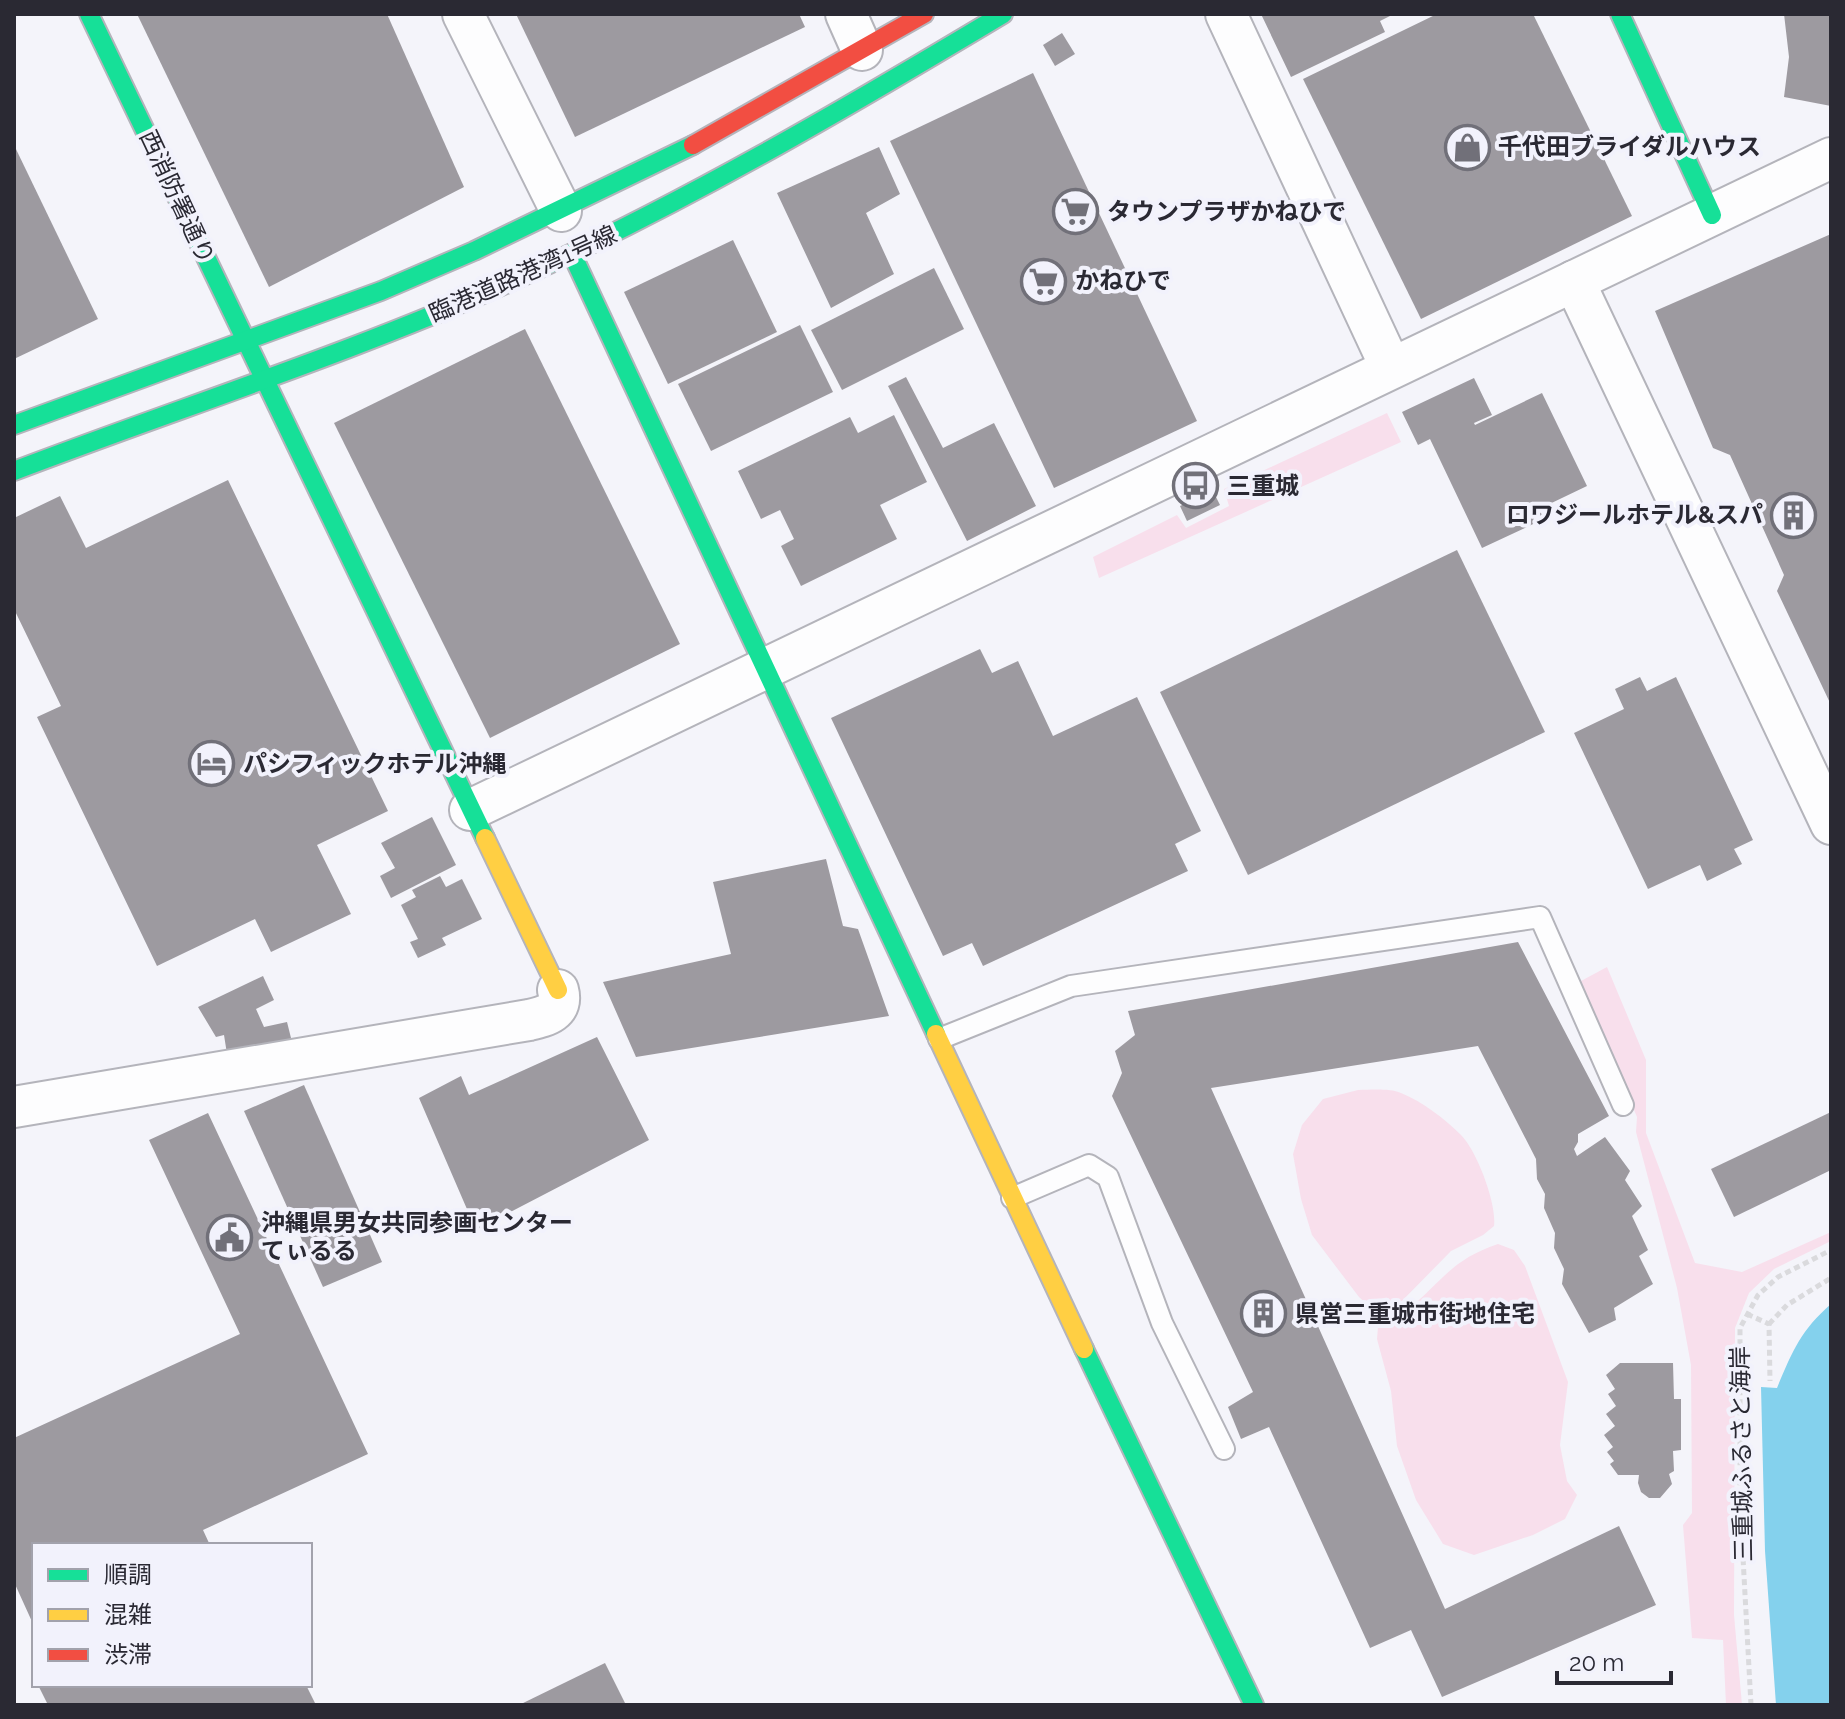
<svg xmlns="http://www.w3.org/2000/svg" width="1845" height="1719" font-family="Raleway,'Noto Sans JP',sans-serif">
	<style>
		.green { fill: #f8dfec }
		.water { fill: #84d1ed }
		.building { fill: #9d9aa0 }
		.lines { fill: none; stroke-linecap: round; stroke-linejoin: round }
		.lane-casing { stroke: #b4b4bb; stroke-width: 24 }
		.street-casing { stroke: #b4b4bb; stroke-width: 44 }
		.fast-casing { stroke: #b4b4bb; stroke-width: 22 }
		.slow-casing { stroke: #b4b4bb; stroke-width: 22 }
		.jam-casing { stroke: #b4b4bb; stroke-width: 22 }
		.path { stroke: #dadadd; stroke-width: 5; stroke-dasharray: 6 4; stroke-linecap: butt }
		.lane { stroke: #fdfdfe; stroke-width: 20 }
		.street { stroke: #fdfdfe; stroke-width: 40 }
		.fast { stroke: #16e098; stroke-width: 18 }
		.slow { stroke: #ffcf43; stroke-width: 18 }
		.jam { stroke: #f24e42; stroke-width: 18 }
		.labels { text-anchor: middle; stroke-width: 8; stroke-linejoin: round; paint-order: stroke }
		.poi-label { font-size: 24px; font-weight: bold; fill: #2a2933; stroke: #f2f2fc; text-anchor: start }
		.street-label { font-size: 24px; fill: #2a2933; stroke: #f2f2fc }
	</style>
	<rect width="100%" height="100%" fill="#f4f4fa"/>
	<!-- green -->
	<g class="green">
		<polygon points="1387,413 1401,442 1099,578 1093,557 1177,515 1186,528 1229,506 1224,489"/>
		<polygon points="1607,967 1646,1060 1646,1133 1695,1263 1742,1272 1831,1232 1831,1241 1774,1269 1749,1293 1735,1328 1734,1615 1742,1705 1726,1705 1723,1640 1692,1638 1683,1525 1692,1513 1691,1365 1677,1288 1636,1132 1637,1117 1581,981"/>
		<path d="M1358 1090C1371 1090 1389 1088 1401 1093 1423 1102 1445 1119 1461 1135 1477 1151 1497 1204 1494 1226L1483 1235 1451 1251 1396 1307 1376 1312 1359 1297 1312 1235 1301 1199 1293 1154 1302 1125 1323 1099Z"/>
		<path d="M1498 1244 1514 1250 1525 1266 1568 1382 1560 1445 1567 1481 1577 1495 1565 1519 1533 1535 1474 1555 1443 1544 1416 1500 1397 1446 1391 1391 1377 1339 1378 1327C1389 1321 1401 1315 1411 1307 1444 1279 1453 1259 1498 1244Z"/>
	</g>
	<!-- water -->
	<path class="water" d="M1831 1304V1705H1776L1765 1551 1761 1387 1777 1388C1792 1352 1801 1330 1831 1304Z"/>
	<!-- building -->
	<g class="building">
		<polygon points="137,14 387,14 464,187 269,287"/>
		<polygon points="516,14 799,14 805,27 575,137"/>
		<polygon points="1261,14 1394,14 1380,21 1385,32 1291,77"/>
		<polygon points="1437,14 1533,14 1632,216 1421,319 1303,79"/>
		<polygon points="1784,14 1831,14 1831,106 1784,97 1789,57"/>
		<polygon points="1062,33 1075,54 1055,66 1043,45"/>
		<polygon points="1033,73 1197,421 1054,488 890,141"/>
		<polygon points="14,145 98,319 14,359"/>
		<polygon points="879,147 900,194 866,213 894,274 831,308 777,193"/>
		<polygon points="1831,234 1831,705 1777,591 1784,575 1730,455 1713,448 1655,311"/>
		<polygon points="733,240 777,332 668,384 624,292"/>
		<polygon points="934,268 964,329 842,390 811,330"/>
		<polygon points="800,325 833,392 711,451 678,384"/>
		<polygon points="525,329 680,644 490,738 334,423"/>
		<polygon points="906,377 943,448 994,423 1036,506 967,541 888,386"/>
		<polygon points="1474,378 1492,415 1474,423 1475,425 1542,393 1587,486 1539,509 1544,519 1482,548 1430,439 1418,445 1402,412"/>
		<polygon points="894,415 927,482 880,505 897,539 801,586 781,546 794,539 780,510 761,519 738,471 850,417 858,433"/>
		<polygon points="228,480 388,811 317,845 351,914 271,952 255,919 157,966 37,717 61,706 14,609 14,518 60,496 86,548"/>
		<polygon points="1213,491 1220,505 1187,521 1180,506"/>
		<polygon points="1457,550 1545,732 1248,875 1160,692"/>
		<polygon points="980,649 992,673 1018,661 1053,736 1137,697 1201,831 1175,844 1188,871 983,966 972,943 943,956 831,718"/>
		<polygon points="1640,677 1647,691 1676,677 1753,840 1734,849 1742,864 1707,881 1700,865 1648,889 1574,733 1624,709 1615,689"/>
		<polygon points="432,817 456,865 391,898 380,876 395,868 381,843"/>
		<polygon points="826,859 843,926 858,929 889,1016 636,1057 603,982 731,954 713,882"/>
		<polygon points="440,876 446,887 462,879 482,919 442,938 446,945 418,958 410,942 418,939 401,905 416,897 412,890"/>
		<polygon points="1518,942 1609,1116 1578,1134 1578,1142 1574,1149 1577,1156 1605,1137 1630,1171 1625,1180 1642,1206 1632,1216 1648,1250 1639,1256 1653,1284 1614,1308 1616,1320 1589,1333 1562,1284 1564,1269 1554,1248 1555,1233 1544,1208 1545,1194 1537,1179 1536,1159 1478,1046 1211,1088 1445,1609 1619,1526 1656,1605 1442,1697 1411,1630 1370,1648 1269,1427 1241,1439 1228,1407 1253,1392 1112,1096 1122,1073 1115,1051 1135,1035 1128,1011"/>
		<polygon points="263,976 274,1000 256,1009 264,1027 287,1022 292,1042 227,1054 224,1035 216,1037 198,1007"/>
		<polygon points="597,1037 649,1140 476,1230 419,1098 461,1076 469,1095"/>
		<polygon points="304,1085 382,1262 323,1287 244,1111"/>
		<polygon points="1831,1112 1831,1170 1734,1217 1711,1169"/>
		<polygon points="208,1113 368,1454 203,1530 209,1543 206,1545 34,1545 34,1626 14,1582 14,1438 240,1334 149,1140"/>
		<polygon points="1620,1363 1673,1363 1674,1399 1681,1399 1681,1450 1673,1451 1674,1471 1669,1474 1672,1484 1660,1498 1649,1498 1641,1492 1638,1483 1639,1475 1618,1475 1610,1464 1614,1461 1607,1452 1613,1447 1604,1435 1615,1426 1606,1414 1616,1406 1608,1394 1615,1389 1606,1375"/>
		<polygon points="605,1663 626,1705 519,1705"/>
		<polygon points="44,1685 306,1685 316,1705 48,1705 39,1687"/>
	</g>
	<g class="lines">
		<defs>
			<g id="lane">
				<polyline points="939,1039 1071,986 1540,917 1623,1105"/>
				<polyline points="1012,1198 1089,1165 1108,1177 1162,1323 1224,1449"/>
			</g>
			<g id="street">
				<polyline points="463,14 561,211"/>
				<polyline points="846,14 862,50"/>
				<polyline points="1226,14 1391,368"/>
				<polyline points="1574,281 1831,824"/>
				<polyline points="470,810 1831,158"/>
				<path d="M14 1107 529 1020C546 1016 564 1012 558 990"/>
			</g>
			<g id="fast">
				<polyline points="89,14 485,838"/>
				<polyline points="1620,14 1712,215"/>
				<polyline points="572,254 936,1034"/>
				<polyline points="14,425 381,291 474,251 693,145"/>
				<path d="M14 471C179 408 349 354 510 282 681 205 843 110 1003 14"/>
				<polyline points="1084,1349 1254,1705"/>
			</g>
			<g id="slow">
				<polyline points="485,838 558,990"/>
				<polyline points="936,1034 1084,1349"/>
			</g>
			<polyline id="jam" points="693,145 924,14"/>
		</defs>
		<!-- lane casing -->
		<use href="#lane" class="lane-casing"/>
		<!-- street casing -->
		<use href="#street" class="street-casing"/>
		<!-- fast casing -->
		<use href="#fast" class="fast-casing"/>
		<!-- slow casing -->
		<use href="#slow" class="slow-casing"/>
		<!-- jam casing -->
		<use href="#jam" class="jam-casing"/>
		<!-- path -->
		<g class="path">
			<polyline points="1747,1314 1769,1324 1770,1381"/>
			<polyline points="1769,1324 1787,1305 1831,1278"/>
			<polyline points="1751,1705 1740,1502 1740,1328 1758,1295 1778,1277 1831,1250"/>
		</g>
		<!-- lane -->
		<use href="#lane" class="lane"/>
		<!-- street -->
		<use href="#street" class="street"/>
		<!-- fast -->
		<use href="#fast" class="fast"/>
		<!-- slow -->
		<use href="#slow" class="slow"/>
		<!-- jam -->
		<use href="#jam" class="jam"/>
	</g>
	<!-- icons -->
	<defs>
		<symbol id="shop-ring" viewBox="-11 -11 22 22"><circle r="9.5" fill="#f2f2fc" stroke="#717079" stroke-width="1.5"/><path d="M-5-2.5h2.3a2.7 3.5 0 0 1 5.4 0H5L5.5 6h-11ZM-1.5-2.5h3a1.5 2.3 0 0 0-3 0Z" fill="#717079"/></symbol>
		<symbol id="supermarket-ring" viewBox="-11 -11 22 22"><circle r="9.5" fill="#f2f2fc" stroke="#717079" stroke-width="1.5"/><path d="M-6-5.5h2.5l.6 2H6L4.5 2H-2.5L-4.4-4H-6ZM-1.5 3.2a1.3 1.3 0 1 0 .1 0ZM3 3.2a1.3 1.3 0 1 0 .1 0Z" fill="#717079"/></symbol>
		<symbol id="bus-ring" viewBox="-11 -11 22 22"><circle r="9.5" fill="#f2f2fc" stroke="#717079" stroke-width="1.5"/><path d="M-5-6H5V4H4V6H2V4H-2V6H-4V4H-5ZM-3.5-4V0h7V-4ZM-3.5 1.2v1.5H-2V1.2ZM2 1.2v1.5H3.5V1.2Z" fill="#717079"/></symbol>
		<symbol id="building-ring" viewBox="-11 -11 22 22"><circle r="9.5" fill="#f2f2fc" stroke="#717079" stroke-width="1.5"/><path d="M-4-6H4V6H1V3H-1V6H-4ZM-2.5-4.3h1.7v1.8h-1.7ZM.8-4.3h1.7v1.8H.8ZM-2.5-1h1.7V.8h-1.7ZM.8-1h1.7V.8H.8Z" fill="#717079"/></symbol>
		<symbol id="hotel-ring" viewBox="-11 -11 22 22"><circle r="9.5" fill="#f2f2fc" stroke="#717079" stroke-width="1.5"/><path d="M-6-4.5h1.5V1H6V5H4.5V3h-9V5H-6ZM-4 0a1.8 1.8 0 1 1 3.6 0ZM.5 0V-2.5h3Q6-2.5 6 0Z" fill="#717079"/></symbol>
		<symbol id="civic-ring" viewBox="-11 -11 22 22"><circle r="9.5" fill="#f2f2fc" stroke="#717079" stroke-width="1.5"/><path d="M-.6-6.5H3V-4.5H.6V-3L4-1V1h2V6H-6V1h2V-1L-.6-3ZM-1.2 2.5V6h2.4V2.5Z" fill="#717079"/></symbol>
	</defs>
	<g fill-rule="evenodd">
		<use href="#shop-ring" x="1442" y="122" width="51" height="51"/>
		<use href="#supermarket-ring" x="1050" y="186" width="51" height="51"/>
		<use href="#supermarket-ring" x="1018" y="256" width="51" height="51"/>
		<use href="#bus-ring" x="1170" y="460" width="51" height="51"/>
		<use href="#building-ring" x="1768" y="490" width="51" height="51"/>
		<use href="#hotel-ring" x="186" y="738" width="51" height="51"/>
		<use href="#civic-ring" x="204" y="1212" width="51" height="51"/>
		<use href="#building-ring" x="1238" y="1288" width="51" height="51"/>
	</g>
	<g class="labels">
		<!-- poi labels -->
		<g class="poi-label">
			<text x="1498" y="155">千代田ブライダルハウス</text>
			<text x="1107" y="220">タウンプラザかねひで</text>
			<text x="1075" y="289">かねひで</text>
			<text x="1227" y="494">三重城</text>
			<text x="1763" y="523" text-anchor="end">ロワジールホテル&amp;スパ</text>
			<text x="243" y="772">パシフィックホテル沖縄</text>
			<text x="261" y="1231">沖縄県男女共同参画センター<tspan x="261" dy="28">てぃるる</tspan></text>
			<text x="1295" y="1322">県営三重城市街地住宅</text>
		</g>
		<!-- street labels -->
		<g class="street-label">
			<text transform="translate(177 197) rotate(65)" y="8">西消防署通り</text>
			<text transform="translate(523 274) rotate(-24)" y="8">臨港道路港湾1号線</text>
			<text transform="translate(1742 1454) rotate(-91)" y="8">三重城ふるさと海岸</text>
		</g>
	</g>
	<!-- border -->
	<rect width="1845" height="1719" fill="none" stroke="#2a2933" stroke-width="32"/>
	<!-- legend -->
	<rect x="32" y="1543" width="280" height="144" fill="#f2f2fc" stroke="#a2a2ac" stroke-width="2"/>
	<rect x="48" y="1569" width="40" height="12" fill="#16e098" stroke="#a2a2ac" stroke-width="2"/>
	<text x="104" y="1583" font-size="24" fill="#2a2933">順調</text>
	<rect x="48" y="1609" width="40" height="12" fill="#ffcf43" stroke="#a2a2ac" stroke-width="2"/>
	<text x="104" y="1623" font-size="24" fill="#2a2933">混雑</text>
	<rect x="48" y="1649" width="40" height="12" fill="#f24e42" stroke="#a2a2ac" stroke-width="2"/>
	<text x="104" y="1663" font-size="24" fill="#2a2933">渋滞</text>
	<!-- scale -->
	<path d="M1557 1671v12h114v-12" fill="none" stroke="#2a2933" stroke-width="4"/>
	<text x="1569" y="1671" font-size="24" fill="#2a2933" stroke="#f2f2fc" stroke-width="6" paint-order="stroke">20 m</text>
</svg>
